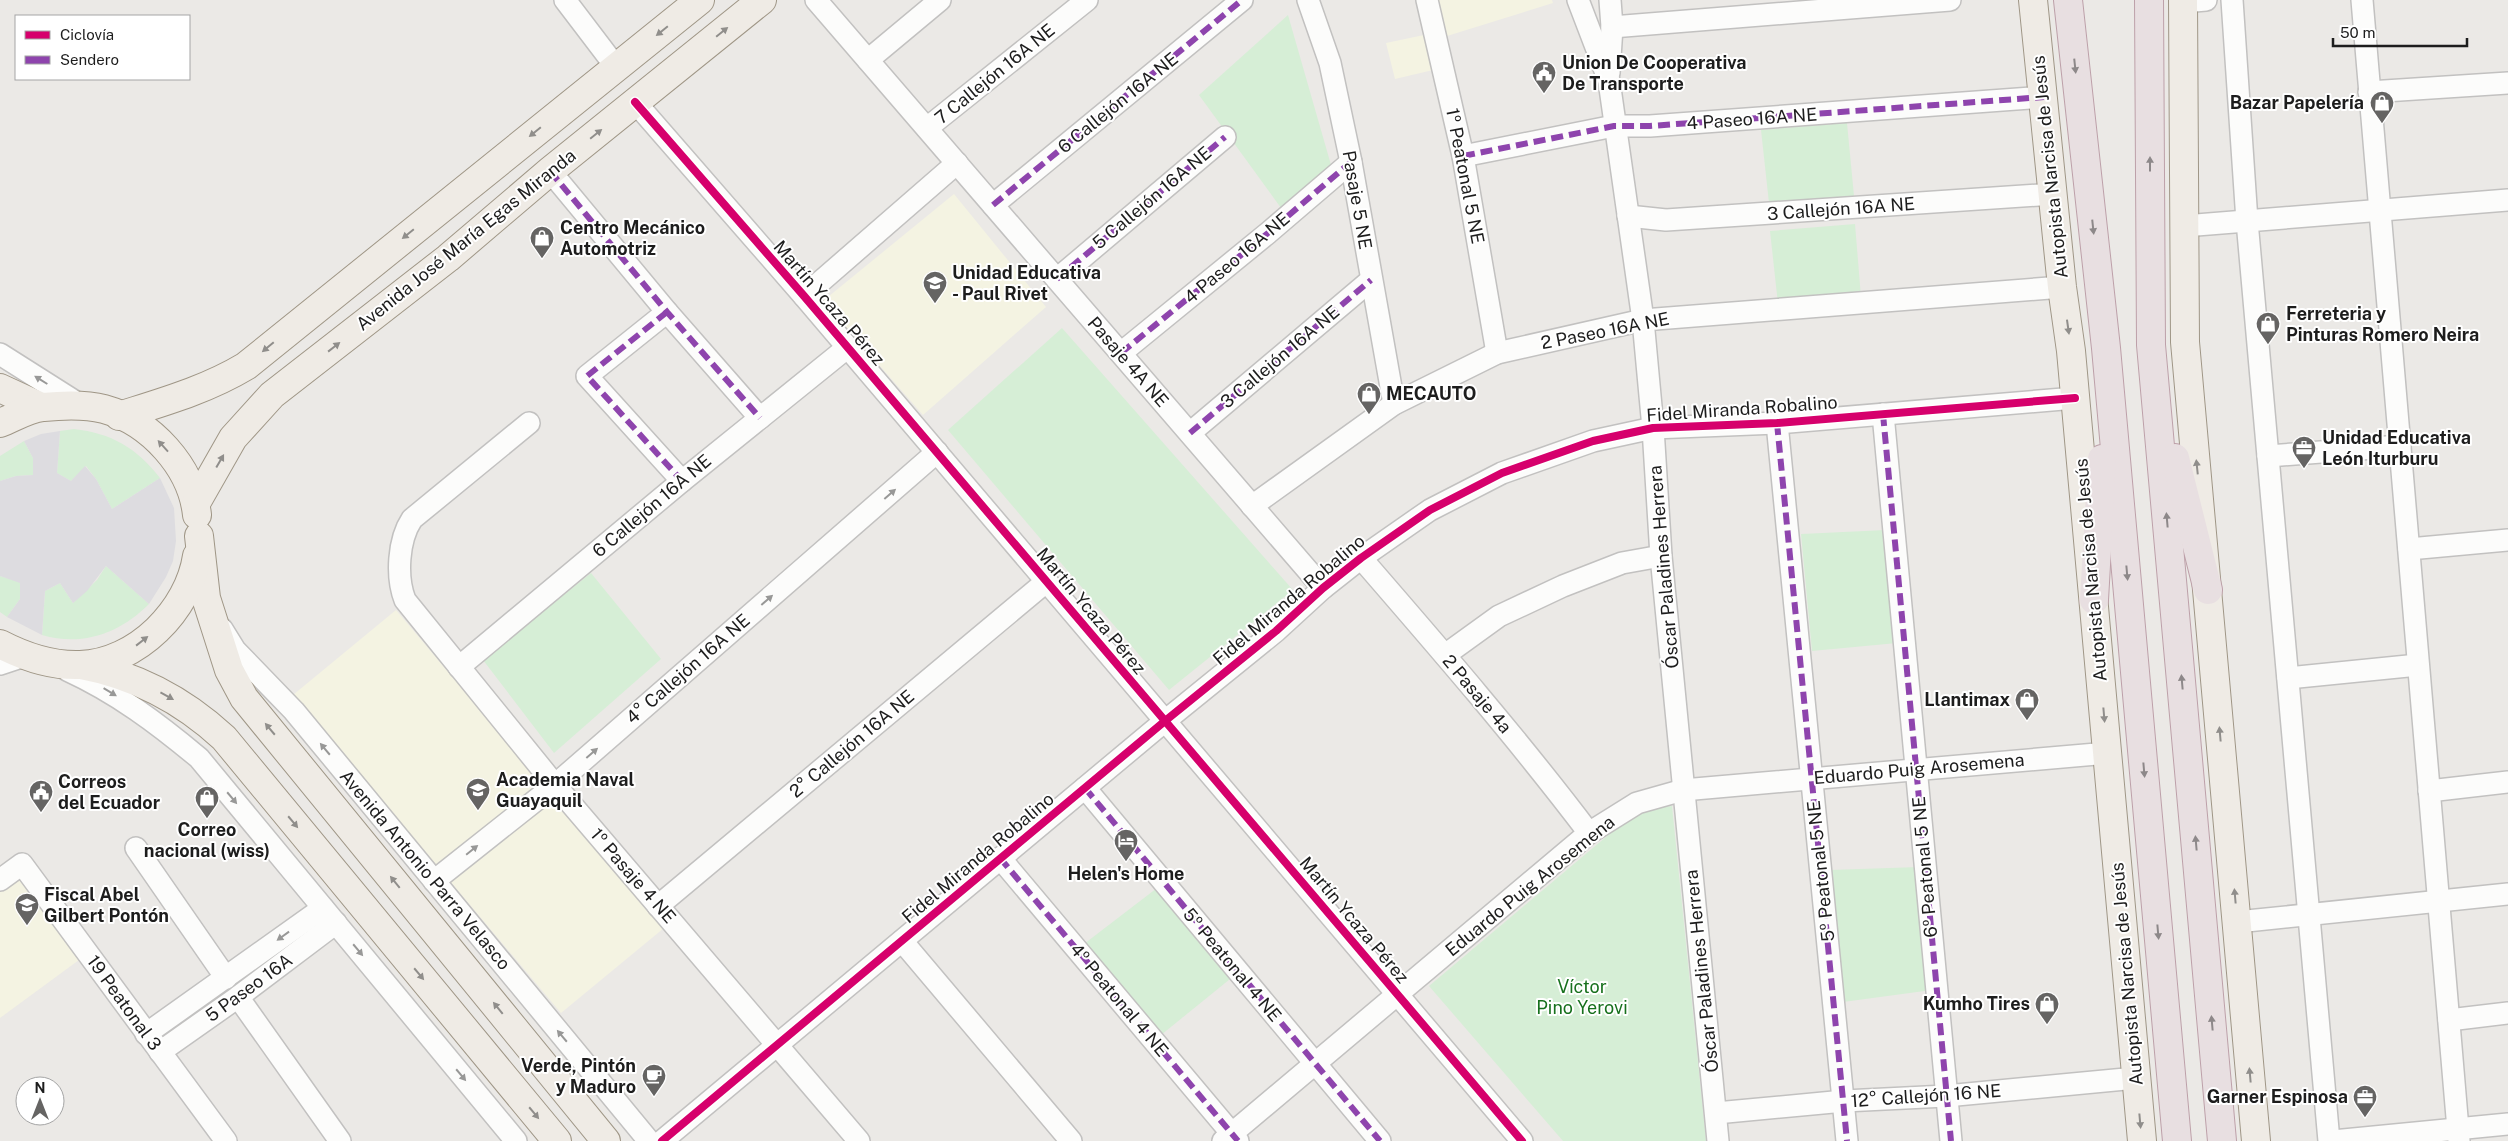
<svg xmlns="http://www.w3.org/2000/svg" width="2508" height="1141" font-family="'Public Sans',sans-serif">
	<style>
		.education { fill: #f4f3e2 }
		.park { fill: #d6eed6 }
		.plaza { fill: #dddce0 }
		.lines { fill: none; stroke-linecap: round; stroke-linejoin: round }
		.minor-casing { stroke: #c2c1c0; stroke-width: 24 }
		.major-casing { stroke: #9f9686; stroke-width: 30 }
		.highway-casing { stroke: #bda0a9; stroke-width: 30 }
		.minor { stroke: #fcfcfb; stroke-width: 21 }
		.major { stroke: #efebe5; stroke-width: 28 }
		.highway { stroke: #e8dfe1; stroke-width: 28 }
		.quiet { stroke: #8e44ad; stroke-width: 6; stroke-dasharray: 12 6; stroke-linecap: butt }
		.cycleway-casing { stroke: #fff; stroke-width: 11 }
		.cycleway { stroke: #d6006c; stroke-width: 8 }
		.oneway { fill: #908e8b }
		.oneway2 { fill: #8d8889 }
		.oneway3 { fill: #989897 }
		.labels { text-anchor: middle; stroke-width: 4; stroke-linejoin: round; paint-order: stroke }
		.poi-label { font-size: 18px; font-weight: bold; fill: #1d1d1d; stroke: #fff; text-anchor: start }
		.street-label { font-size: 18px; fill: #1d1d1d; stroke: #fff }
		.park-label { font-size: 18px; fill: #17701d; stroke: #fff }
	</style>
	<rect width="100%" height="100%" fill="#ebe9e6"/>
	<!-- education -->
	<g class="education">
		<polygon points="1437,0 1552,0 1553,3 1447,36"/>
		<polygon points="1424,35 1433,70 1395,79 1386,43"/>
		<polygon points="954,194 1046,307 923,415 823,301"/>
		<polygon points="396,610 664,928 561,1013 293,695"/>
		<polygon points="18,878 79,960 0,1018 0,891"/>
	</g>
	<!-- park -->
	<g class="park">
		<polygon points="1288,15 1331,165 1281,208 1199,95"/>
		<polygon points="1847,123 1854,196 1769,203 1761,130"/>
		<polygon points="1855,224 1861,297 1778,304 1770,231"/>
		<polygon points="1062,328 1293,590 1169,690 948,430"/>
		<path d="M74 429C111 433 137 448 160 478L112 509 96 479 86 466 71 481 57 473 60 431Z"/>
		<polygon points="24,441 33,458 33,475 16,476 0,481 0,456"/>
		<polygon points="1886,530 1897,643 1812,651 1801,534"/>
		<path d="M106 566 149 604C120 633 83 647 42 635L45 591 60 583 73 603 97 580Z"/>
		<polygon points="591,573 661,659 554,753 483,660"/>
		<polygon points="0,576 20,582 20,599 7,617 0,612"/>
		<polygon points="1672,806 1706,1141 1563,1141 1429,986 1638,810"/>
		<polygon points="1919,867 1932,990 1843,1002 1830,870"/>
		<polygon points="1161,885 1235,975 1161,1035 1084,944"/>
	</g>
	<!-- plaza -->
	<polygon class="plaza" points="60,431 57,473 71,481 85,466 96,479 112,509 160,478 174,508 176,541 173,561 166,577 149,604 106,566 87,591 73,603 60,583 45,591 42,635 7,617 20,599 20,583 0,576 0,481 16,476 33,475 33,458 24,441 41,434"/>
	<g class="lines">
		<defs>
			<g id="minor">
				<polyline points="565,0 616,67"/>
				<polyline points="816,0 1323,588"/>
				<polyline points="1308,0 1330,63 1351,162 1394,404"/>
				<polyline points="1427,0 1463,156 1497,353"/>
				<polyline points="1578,0 1609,81 1643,320 1653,428 1661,556 1718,1141"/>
				<polyline points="2232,0 2247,221 2329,1141"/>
				<polyline points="2362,0 2459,1141"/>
				<polyline points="2183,2 2206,0"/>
				<polyline points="1612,27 1950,0"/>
				<polyline points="868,60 940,0"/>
				<polyline points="1609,73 1612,27 1610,0"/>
				<polyline points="2369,92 2508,83"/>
				<polyline points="635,102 804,296 1522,1141"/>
				<polyline points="927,128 1087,0"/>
				<polyline points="1463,156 1614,126 1650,126 2044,97"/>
				<polyline points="550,171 667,312 760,418"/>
				<polyline points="993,205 1242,0"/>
				<polyline points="1628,216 1666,220 2054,194"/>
				<polyline points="2184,226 2508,200"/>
				<polyline points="1057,279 1225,137"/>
				<polyline points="804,296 957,163"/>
				<polyline points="667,312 587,376 682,481"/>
				<polyline points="1121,353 1268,233 1351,162"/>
				<polyline points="0,354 82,406"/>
				<polyline points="1883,414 1951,1141"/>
				<path d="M529 423 412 519C398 540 396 577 405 600L555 785 859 1141"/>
				<polyline points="1777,423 1847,1141"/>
				<polyline points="1190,433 1371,280"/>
				<polyline points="2268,456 2400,446"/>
				<polyline points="1252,506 1394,404 1497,353 1643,320 2062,287"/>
				<polyline points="2409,549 2508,540"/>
				<path d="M1361 558C1439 648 1517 738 1589 833"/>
				<polyline points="222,629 235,650 294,711 649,1141"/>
				<polyline points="1445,655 1499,616 1563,586 1622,563 1661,556"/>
				<polyline points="0,664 24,656"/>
				<polyline points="459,667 682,481 848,347"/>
				<path d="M67 670C117 693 157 723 199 758L516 1141"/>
				<polyline points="2288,678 2418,665"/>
				<polyline points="1085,788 1380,1141"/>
				<polyline points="2429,791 2508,782"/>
				<polyline points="136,848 226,978"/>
				<polyline points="1000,858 1238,1141"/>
				<polyline points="0,880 22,864 226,1141"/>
				<polyline points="434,881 555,785 937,452"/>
				<polyline points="658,906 1047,581"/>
				<polyline points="2237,922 2508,894"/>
				<polyline points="902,941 1071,1141"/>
				<polyline points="238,997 340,1141"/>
				<polyline points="2449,1020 2508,1013"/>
				<polyline points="146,1034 323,908"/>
				<polyline points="160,1052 238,997 336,923"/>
				<polyline points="1716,1113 1844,1101 1946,1096 2136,1078"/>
				<polyline points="662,1141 1165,721 1276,631 1323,588 1361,558 1430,510 1502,473 1593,441 1653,428 1777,423 2075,398"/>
				<polyline points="1223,1141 1589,833 1637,803 1683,790 2108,753"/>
				<polyline points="2333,1141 2508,1124"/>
			</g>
			<g id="major">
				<polyline points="2033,0 2062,287 2071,351 2142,1141"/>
				<polyline points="2183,0 2185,342 2256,1141"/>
				<polyline points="0,388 41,407"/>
				<path d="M119 416C163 402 206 390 246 366L700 0"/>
				<path d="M0 423C13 418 29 408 43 407 62 405 85 404 104 409 151 422 192 467 197 515"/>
				<polyline points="196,503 233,438 272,395 448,258 550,171 762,0"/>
				<polyline points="199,536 206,598 229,670 244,698 606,1141"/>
				<path d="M0 644C25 657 51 666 80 665 137 663 189 610 197 556"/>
				<path d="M81 665C135 675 184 701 224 738L557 1141"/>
			</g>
			<g id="highway">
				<polyline points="2068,0 2106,348 2177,1141"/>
				<polyline points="2149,0 2151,345 2222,1141"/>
				<polyline points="2175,458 2208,590"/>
				<polyline points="2094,600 2102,459"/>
			</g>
		</defs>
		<!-- minor casing -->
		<use href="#minor" class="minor-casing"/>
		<!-- major casing -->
		<use href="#major" class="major-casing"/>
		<!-- highway casing -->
		<use href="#highway" class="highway-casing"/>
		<!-- minor -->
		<use href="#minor" class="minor"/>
		<!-- major -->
		<use href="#major" class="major"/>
		<!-- highway -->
		<use href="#highway" class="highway"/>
		<!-- quiet -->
		<g class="quiet">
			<polyline points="1463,156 1614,126 1650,126 2044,97"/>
			<polyline points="550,171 667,312 760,418"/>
			<polyline points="993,205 1242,0"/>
			<polyline points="1057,279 1225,137"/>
			<polyline points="667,312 587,376 682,481"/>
			<polyline points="1121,353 1268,233 1351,162"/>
			<polyline points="1883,414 1951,1141"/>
			<polyline points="1777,423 1847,1141"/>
			<polyline points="1190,433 1371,280"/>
			<polyline points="1085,788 1380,1141"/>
			<polyline points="1000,858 1238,1141"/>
		</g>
		<defs>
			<g id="cycleway">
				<polyline points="635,102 804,296 1522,1141"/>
				<polyline points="662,1141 1165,721 1276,631 1323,588 1361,558 1430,510 1502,473 1593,441 1653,428 1777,423 2075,398"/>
			</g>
		</defs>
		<!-- cycleway casing -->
		<use href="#cycleway" class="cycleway-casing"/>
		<!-- cycleway -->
		<use href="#cycleway" class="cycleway"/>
	</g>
	<!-- one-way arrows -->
	<defs><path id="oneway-solid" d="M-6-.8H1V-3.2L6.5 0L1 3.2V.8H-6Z" transform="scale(1.25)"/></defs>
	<g class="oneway">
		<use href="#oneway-solid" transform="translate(662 31) rotate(141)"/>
		<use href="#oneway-solid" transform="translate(722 32) rotate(-39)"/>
		<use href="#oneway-solid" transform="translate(535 132) rotate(141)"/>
		<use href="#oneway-solid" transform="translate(596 134) rotate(-39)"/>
		<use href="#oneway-solid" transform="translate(408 234) rotate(141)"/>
		<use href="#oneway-solid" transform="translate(2068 327) rotate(82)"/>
		<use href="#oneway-solid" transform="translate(268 347) rotate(140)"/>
		<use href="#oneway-solid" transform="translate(334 347) rotate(-38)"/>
		<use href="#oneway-solid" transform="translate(163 446) rotate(-132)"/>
		<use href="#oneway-solid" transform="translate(220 461) rotate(-60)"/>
		<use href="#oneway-solid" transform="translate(2197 467) rotate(-96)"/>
		<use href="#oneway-solid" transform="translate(142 641) rotate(-38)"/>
		<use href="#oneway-solid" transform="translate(167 696) rotate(29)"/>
		<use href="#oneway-solid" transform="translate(2104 715) rotate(85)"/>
		<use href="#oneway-solid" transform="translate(270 729) rotate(-130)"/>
		<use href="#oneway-solid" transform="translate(2220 734) rotate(-95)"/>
		<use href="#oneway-solid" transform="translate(293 822) rotate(50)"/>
		<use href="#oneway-solid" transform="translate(395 882) rotate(-129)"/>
		<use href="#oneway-solid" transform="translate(2235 896) rotate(-95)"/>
		<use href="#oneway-solid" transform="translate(419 974) rotate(50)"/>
		<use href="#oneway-solid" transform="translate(498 1008) rotate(-129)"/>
		<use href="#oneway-solid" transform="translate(2250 1075) rotate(-95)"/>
		<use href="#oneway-solid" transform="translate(534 1113) rotate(50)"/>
		<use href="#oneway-solid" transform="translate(2140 1121) rotate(85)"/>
	</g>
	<g class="oneway2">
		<use href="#oneway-solid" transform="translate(2075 66) rotate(84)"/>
		<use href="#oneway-solid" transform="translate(2150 164) rotate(-90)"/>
		<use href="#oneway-solid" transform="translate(2093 227) rotate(84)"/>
		<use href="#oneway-solid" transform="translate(2167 520) rotate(-95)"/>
		<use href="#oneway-solid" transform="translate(2127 573) rotate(85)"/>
		<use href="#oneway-solid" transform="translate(2182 682) rotate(-95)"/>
		<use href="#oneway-solid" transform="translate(2144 770) rotate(85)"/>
		<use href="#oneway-solid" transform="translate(2196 843) rotate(-95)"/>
		<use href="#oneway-solid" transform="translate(2158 932) rotate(85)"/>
		<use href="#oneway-solid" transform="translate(2212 1023) rotate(-95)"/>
	</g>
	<g class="oneway3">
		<use href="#oneway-solid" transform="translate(41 380) rotate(-148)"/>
		<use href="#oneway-solid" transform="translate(890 494) rotate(-41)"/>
		<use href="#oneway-solid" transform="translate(767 600) rotate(-41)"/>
		<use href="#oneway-solid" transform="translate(110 692) rotate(31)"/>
		<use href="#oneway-solid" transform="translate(325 749) rotate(-130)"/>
		<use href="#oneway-solid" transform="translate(592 753) rotate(-41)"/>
		<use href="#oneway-solid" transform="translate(232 798) rotate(50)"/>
		<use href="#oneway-solid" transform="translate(472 850) rotate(-39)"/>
		<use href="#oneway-solid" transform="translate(283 936) rotate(144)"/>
		<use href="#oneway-solid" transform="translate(358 950) rotate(50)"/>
		<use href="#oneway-solid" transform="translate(562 1036) rotate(-130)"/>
		<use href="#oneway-solid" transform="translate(461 1075) rotate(50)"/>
	</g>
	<!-- icons -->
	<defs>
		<symbol id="civic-pin" viewBox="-11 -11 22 30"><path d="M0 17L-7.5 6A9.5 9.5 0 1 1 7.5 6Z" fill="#656463" stroke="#fff"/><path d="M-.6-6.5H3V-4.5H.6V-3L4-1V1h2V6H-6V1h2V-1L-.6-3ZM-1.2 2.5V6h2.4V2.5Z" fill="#fff"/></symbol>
		<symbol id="shop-pin" viewBox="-11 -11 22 30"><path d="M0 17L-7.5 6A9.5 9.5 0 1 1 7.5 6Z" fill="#656463" stroke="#fff"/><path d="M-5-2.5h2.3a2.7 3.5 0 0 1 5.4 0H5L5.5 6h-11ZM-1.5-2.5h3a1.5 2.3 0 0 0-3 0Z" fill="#fff"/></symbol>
		<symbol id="school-pin" viewBox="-11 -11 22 30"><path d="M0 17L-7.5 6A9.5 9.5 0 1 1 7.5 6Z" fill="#656463" stroke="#fff"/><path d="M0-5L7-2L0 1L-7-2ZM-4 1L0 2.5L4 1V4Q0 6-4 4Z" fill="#fff"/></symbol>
		<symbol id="office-pin" viewBox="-11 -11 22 30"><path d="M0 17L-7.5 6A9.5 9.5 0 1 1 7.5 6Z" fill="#656463" stroke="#fff"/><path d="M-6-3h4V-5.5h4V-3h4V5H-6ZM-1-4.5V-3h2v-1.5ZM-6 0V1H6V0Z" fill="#fff"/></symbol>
		<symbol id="hotel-pin" viewBox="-11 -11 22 30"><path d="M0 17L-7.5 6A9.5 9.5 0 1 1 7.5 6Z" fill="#656463" stroke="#fff"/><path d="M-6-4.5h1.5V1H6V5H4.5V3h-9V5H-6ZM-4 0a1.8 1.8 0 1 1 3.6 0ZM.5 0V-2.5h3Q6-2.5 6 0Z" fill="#fff"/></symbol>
		<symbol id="cafe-pin" viewBox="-11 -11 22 30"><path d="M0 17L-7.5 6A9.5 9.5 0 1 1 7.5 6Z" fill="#656463" stroke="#fff"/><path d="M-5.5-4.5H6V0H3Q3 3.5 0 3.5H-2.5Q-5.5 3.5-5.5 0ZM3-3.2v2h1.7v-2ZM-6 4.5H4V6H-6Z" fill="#fff"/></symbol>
	</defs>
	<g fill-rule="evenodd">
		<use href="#civic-pin" x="1530" y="59" width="28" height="38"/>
		<use href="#shop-pin" x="2368" y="89" width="28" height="38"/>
		<use href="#shop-pin" x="528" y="224" width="28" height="38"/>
		<use href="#school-pin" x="921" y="269" width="28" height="38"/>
		<use href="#shop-pin" x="2254" y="310" width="28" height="38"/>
		<use href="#shop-pin" x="1355" y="380" width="28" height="38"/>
		<use href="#office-pin" x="2290" y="434" width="28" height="38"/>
		<use href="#shop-pin" x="2013" y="686" width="28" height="38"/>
		<use href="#school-pin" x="464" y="776" width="28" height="38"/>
		<use href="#civic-pin" x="27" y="778" width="28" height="38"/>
		<use href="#shop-pin" x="193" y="784" width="28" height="38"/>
		<use href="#hotel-pin" x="1112" y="827" width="28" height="38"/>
		<use href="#school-pin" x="13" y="891" width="28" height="38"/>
		<use href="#shop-pin" x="2033" y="990" width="28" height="38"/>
		<use href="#cafe-pin" x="640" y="1062" width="28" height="38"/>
		<use href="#office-pin" x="2351" y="1083" width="28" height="38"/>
	</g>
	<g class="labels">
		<!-- poi labels -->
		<g class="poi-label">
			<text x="1562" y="69">Union De Cooperativa<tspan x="1562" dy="21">De Transporte</tspan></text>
			<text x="2364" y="109" text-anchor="end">Bazar Papelería</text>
			<text x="560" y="234">Centro Mecánico<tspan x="560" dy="21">Automotriz</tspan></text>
			<text x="952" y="279">Unidad Educativa<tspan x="952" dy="21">- Paul Rivet</tspan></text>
			<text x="2286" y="320">Ferreteria y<tspan x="2286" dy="21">Pinturas Romero Neira</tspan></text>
			<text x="1386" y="400">MECAUTO</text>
			<text x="2322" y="444">Unidad Educativa<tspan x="2322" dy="21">León Iturburu</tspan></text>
			<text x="2010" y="706" text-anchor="end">Llantimax</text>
			<text x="496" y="786">Academia Naval<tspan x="496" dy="21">Guayaquil</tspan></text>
			<text x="58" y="788">Correos<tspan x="58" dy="21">del Ecuador</tspan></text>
			<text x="207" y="836" text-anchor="middle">Correo<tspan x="207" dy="21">nacional (wiss)</tspan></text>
			<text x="1126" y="880" text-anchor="middle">Helen's Home</text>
			<text x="44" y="901">Fiscal Abel<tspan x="44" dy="21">Gilbert Pontón</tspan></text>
			<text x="2030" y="1010" text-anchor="end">Kumho Tires</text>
			<text x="636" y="1072" text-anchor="end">Verde, Pintón<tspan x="636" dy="21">y Maduro</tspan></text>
			<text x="2348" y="1103" text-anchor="end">Garner Espinosa</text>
		</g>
		<!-- street labels -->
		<g class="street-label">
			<text transform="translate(995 74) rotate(-39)" y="6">7 Callejón 16A NE</text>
			<text transform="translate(1118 103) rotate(-39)" y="6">6 Callejón 16A NE</text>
			<text transform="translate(1752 119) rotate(-4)" y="6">4 Paseo 16A NE</text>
			<text transform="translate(2050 167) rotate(-96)" y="6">Autopista Narcisa de Jesús</text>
			<text transform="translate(1465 176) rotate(79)" y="6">1º Peatonal 5 NE</text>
			<text transform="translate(1152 198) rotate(-40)" y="6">5 Callejón 16A NE</text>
			<text transform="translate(1357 200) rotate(80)" y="6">Pasaje 5 NE</text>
			<text transform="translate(1841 209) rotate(-4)" y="6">3 Callejón 16A NE</text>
			<text transform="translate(466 240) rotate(-39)" y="6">Avenida José María Egas Miranda</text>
			<text transform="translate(1237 258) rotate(-40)" y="6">4 Paseo 16A NE</text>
			<text transform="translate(829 303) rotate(49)" y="6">Martín Ycaza Pérez</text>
			<text transform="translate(1605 331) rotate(-11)" y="6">2 Paseo 16A NE</text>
			<text transform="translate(1280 357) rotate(-40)" y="6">3 Callejón 16A NE</text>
			<text transform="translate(1128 362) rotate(49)" y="6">Pasaje 4A NE</text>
			<text transform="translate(1742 409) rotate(-4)" y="6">Fidel Miranda Robalino</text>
			<text transform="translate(652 506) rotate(-40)" y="6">6 Callejón 16A NE</text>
			<text transform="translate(1664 567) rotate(-95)" y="6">Óscar Paladines Herrera</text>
			<text transform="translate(2091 570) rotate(-95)" y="6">Autopista Narcisa de Jesús</text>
			<text transform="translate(1289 600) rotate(-40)" y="6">Fidel Miranda Robalino</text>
			<text transform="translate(1091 611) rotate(50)" y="6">Martín Ycaza Pérez</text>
			<text transform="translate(688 669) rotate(-41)" y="6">4° Callejón 16A NE</text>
			<text transform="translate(1477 694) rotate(50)" y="6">2 Pasaje 4a</text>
			<text transform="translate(852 744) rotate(-40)" y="6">2° Callejón 16A NE</text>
			<text transform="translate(1919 769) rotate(-5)" y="6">Eduardo Puig Arosemena</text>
			<text transform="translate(978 858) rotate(-40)" y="6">Fidel Miranda Robalino</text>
			<text transform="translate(1925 867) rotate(-95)" y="6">6º Peatonal 5 NE</text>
			<text transform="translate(425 870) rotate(50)" y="6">Avenida Antonio Parra Velasco</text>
			<text transform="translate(1821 871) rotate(-96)" y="6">5º Peatonal 5 NE</text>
			<text transform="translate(633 876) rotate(49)" y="6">1º Pasaje 4 NE</text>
			<text transform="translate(1530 886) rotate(-39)" y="6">Eduardo Puig Arosemena</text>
			<text transform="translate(1354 920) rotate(50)" y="6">Martín Ycaza Pérez</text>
			<text transform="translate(1232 965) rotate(50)" y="6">5º Peatonal 4 NE</text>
			<text transform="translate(1702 971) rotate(-96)" y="6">Óscar Paladines Herrera</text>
			<text transform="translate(2127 974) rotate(-95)" y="6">Autopista Narcisa de Jesús</text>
			<text transform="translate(249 988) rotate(-36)" y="6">5 Paseo 16A</text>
			<text transform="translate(1119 1000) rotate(50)" y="6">4º Peatonal 4 NE</text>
			<text transform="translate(124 1003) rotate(54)" y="6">19 Peatonal 3</text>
			<text transform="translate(1926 1096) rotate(-4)" y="6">12° Callejón 16 NE</text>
		</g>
		<!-- park labels -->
		<g class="park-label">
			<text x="1582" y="993">Víctor<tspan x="1582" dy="21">Pino Yerovi</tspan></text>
		</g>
	</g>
	<!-- legend -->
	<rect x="15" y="15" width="175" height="65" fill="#ffffff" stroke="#a5a5a5"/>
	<rect x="25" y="31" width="25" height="8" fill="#d6006c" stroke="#a5a5a5"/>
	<text x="60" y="40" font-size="15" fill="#1d1d1d">Ciclovía</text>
	<rect x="25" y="56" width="25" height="8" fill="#8e44ad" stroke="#a5a5a5"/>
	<text x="60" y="65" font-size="15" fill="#1d1d1d">Sendero</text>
	<!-- north arrow -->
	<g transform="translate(40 1101)"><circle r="24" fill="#ffffff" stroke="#a5a5a5"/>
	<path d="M0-4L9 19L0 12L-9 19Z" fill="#656463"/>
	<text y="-8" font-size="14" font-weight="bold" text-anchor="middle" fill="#1d1d1d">N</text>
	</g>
	<!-- scale -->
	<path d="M2333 38v8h134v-8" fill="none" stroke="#1d1d1d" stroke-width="2.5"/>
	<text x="2340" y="38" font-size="15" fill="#1d1d1d" stroke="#ffffff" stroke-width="4" paint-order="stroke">50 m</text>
</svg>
